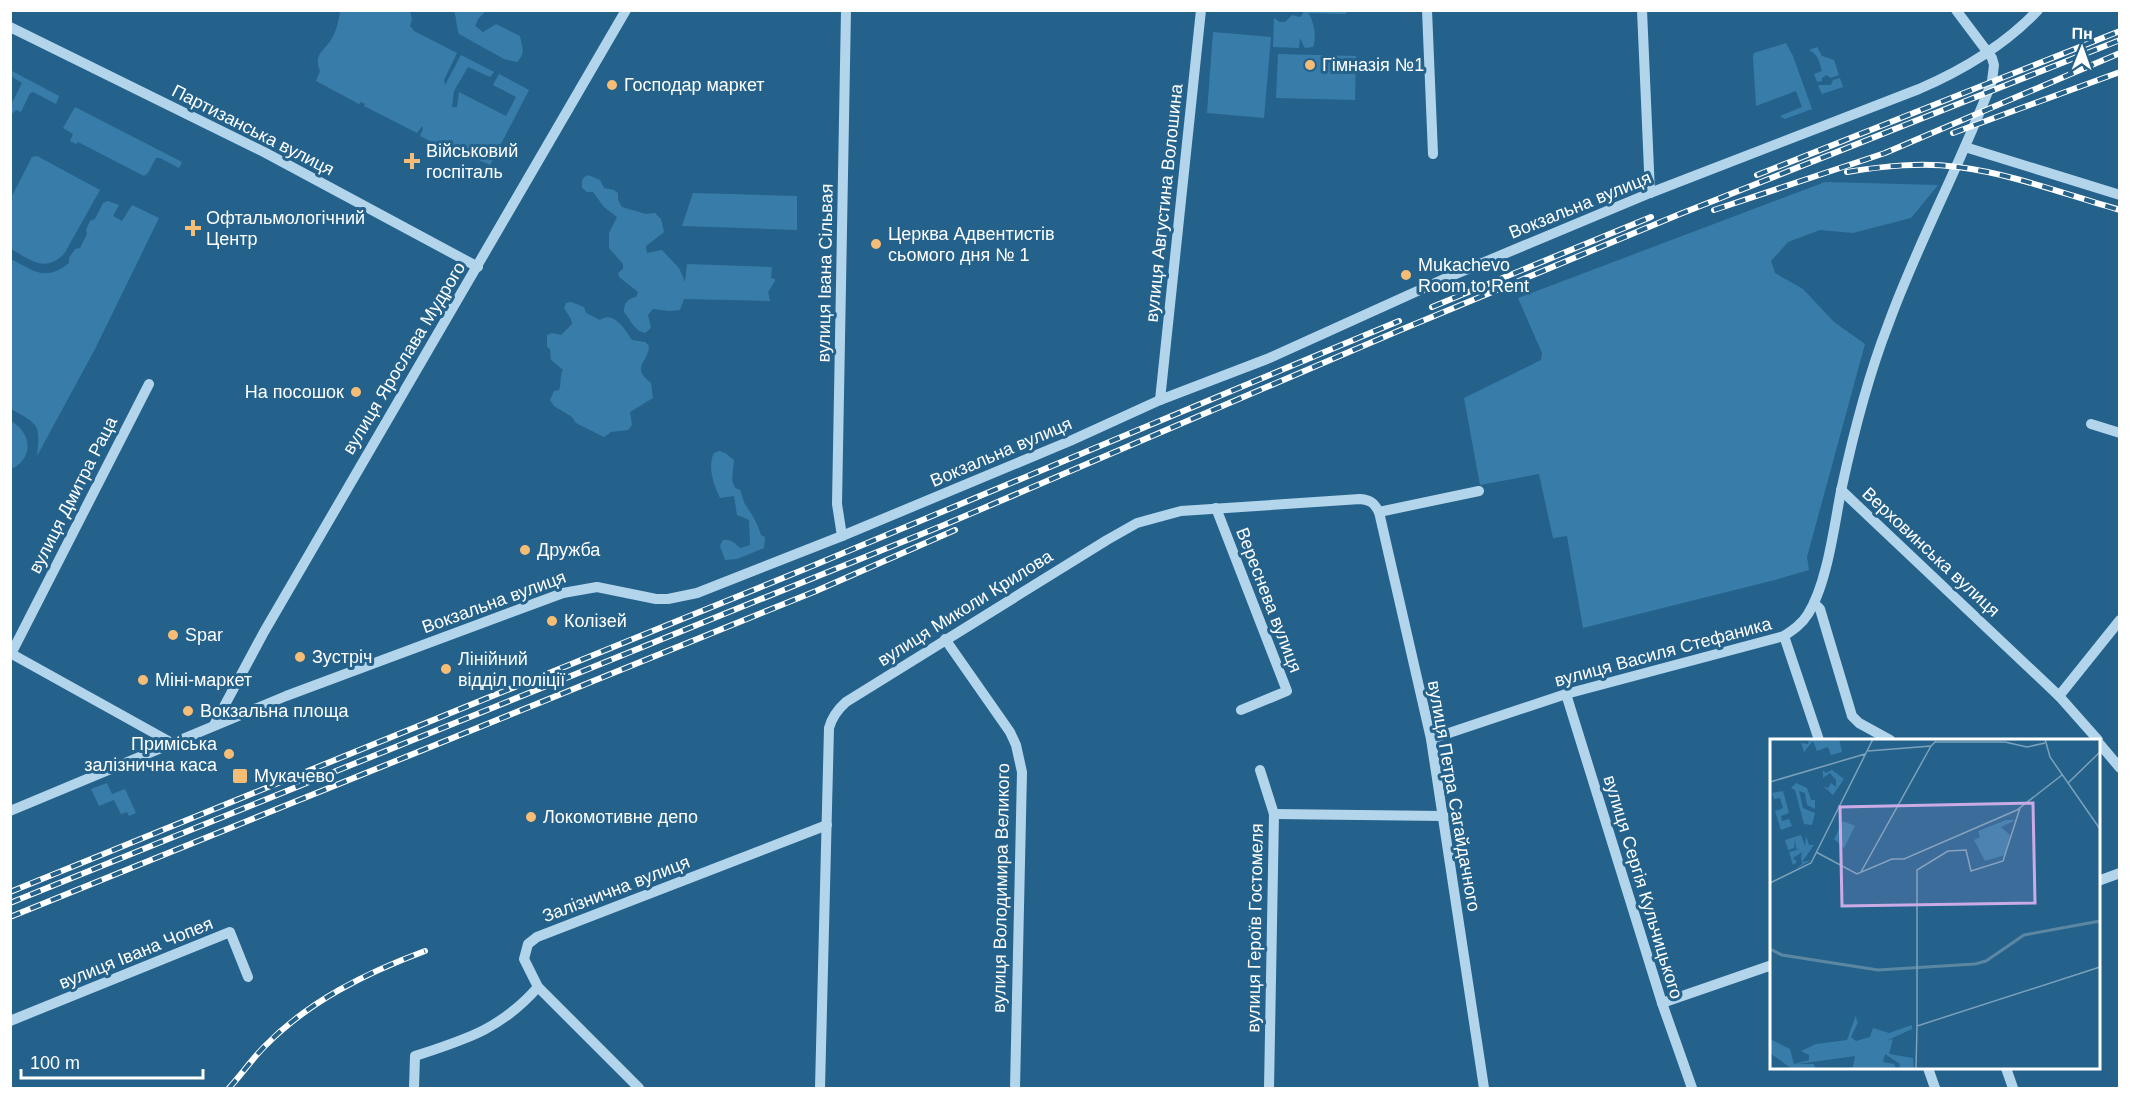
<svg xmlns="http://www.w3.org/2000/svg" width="2130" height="1099" font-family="Helvetica,sans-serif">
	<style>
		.green { fill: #387da9 }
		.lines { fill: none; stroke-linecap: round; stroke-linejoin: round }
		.minor { stroke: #b3d5eb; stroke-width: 10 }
		.rail-casing { stroke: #fff; stroke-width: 6 }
		.rail { stroke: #24628c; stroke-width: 4; stroke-dasharray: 11; stroke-linecap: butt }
		.poi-dot { fill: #f5bd76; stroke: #24628c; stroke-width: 2 }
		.labels { text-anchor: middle; stroke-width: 6; stroke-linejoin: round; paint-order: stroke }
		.poi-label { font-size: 18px; fill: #fff; stroke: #24628c; text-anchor: start }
		.street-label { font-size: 18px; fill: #fff; stroke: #24628c }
		.inset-river { fill: none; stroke: #5c87a3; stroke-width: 3 }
		.inset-road { fill: none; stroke: #7ca1ba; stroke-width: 1.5 }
		.view { fill: #caabe5; fill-opacity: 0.15; stroke: #caabe5; stroke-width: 3 }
		.inset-edge { fill: none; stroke: #fff; stroke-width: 3 }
	</style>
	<rect width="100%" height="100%" fill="#24628c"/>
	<!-- green -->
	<g class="green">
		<path d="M410 11 412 19 410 26 414 31 457 53 444 80 445 85 461 55 494 72 490 77 468 67 454 91 452 107H457L459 92 506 116 516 97 493 85 499 74 529 90 490 165C476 158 458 155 447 144L446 149 420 136 423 129 422 126 417 133 364 106 365 104 361 102 359 104 316 81 320 71C313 54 324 51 331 40 336 32 339 20 340 11Z"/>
		<path d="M454 11H486L478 19 475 26 483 32 496 24 520 36C522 47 526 53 517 62L504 59 459 34C456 26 457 20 454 11Z"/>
		<path d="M1302 11H1346V14L1308 13C1314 20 1317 39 1313 47L1305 48 1300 38 1299 48 1273 47 1274 18 1280 22H1285L1292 15 1300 17 1303 14Z"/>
		<polygon points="1213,32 1271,37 1264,118 1207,113"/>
		<polygon points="1786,43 1793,56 1812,109 1785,119 1780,116 1802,107 1796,91 1756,106 1753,56 1754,53"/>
		<path d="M1817 47 1822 56 1834 60 1839 75 1831 78 1826 75 1822 78V81L1817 82 1814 74 1822 71C1819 61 1818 54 1809 50Z"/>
		<polygon points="1278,54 1356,56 1355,100 1276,98"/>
		<polygon points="12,71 59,96 56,104 33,92 30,93 21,112 16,110 11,115 11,103 12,103 22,83 11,76"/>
		<polygon points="1840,78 1843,87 1822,94 1818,85 1831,85 1833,80"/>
		<polygon points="75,107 182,162 179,168 160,158 156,158 148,173 144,176 78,142 76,144 70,141 73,134 63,128"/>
		<path d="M37 156 100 190 64 254C44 273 31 260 11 249V198L32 157Z"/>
		<path d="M588 175 600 180 604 188 614 190 618 193V200L622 207 646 214 655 213 661 219 664 232 646 246 647 253 662 250 679 268 685 282 687 264 772 267 771 278 775 279V281L768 292 770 301 684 299 680 310 669 311 653 309 648 315 651 328 645 333C634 331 631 320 624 312 624 303 627 299 636 297L638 292 619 277 618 273 623 269V264L609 248V233L617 217 604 207 593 192H587L582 188C582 182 581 178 588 175Z"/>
		<polygon points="1825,182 1938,185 1911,218 1853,233 1820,230 1788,242 1771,261 1775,273 1803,289 1834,322 1865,344 1807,557 1809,570 1775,580 1583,628 1567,536 1553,538 1539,474 1480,485 1464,398 1541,360 1542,353 1518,298"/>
		<polygon points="693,193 797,196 797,230 682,226"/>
		<path d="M108 201 119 205 113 216 122 221 132 205 159 218 95 349 37 456C41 424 38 424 11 409V259C34 271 45 282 69 263V258L75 249 80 248 87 234 86 230 90 221 95 219 103 203Z"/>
		<path d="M571 302 584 307 586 313 600 320C614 310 625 330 632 340L645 342 649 346C648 364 630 366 651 383L653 398 630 412 632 425 628 430 611 432 604 437 576 423 572 417 554 406 550 400 554 391 559 390C562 383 559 377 563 370L551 360 550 349 547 347V335L552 333 561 335 572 324 571 319 564 308 566 303Z"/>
		<path d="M11 421C32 433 34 459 11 469Z"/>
		<path d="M719 451 725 453 734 460 732 480 735 488 740 490C742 494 743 501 745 504 752 515 757 522 761 535L765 537 764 548 737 559 725 560 720 546 723 540C732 539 734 543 740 548L750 545 749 520 737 515 734 496 720 498C714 486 707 466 714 453Z"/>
		<polygon points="107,783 112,794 125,789 136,813 129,816 127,812 121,814 114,800 99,806 91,789"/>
	</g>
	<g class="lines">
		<!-- minor -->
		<g class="minor">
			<polyline points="1427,10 1433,154"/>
			<polyline points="1642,10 1650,193"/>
			<polyline points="10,27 264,152 478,267"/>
			<polyline points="1965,147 2120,195"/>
			<polyline points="1160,400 1201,10"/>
			<polyline points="2091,424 2120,433"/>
			<polyline points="1841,490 2059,696 2120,620"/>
			<polyline points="1216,508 1287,691 1241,710"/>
			<polyline points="1379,512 1479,491"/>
			<polyline points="842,536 837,504 846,10"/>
			<polyline points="1814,603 1820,609 1852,716 1859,723 1890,740"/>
			<polyline points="1784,636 1819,740"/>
			<polyline points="945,639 1010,732 1016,745 1022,772 1015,1088"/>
			<polyline points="10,653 172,743"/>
			<polyline points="11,654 149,384"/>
			<polyline points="1566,694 1662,1003 1692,1088"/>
			<polyline points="2059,696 2098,740"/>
			<polyline points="214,725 264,632 626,10"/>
			<path d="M1431 739 1566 694 1784 636C1793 630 1802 624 1808 614 1827 584 1834 527 1841 491 1853 435 1867 379 1888 325 1918 242 1961 164 1992 81L1994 65 1992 58 1956 10"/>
			<polyline points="2098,742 2120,768"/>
			<polyline points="1260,770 1274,814 1269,1088"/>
			<path d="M10 811 286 696 563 593 597 587 656 599H668L697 593 842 536 1070 441 1160 400 1267 359 1444 279 1650 193 1919 89C1963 70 2005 45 2038 10"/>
			<polyline points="1274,814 1444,816"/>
			<polyline points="2098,881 2120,873"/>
			<polyline points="1662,1003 1772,965"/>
			<polyline points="10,1021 230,932 248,977"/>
			<polyline points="1928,1068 1935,1088"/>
			<polyline points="2006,1068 2013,1088"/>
			<path d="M414 1088 415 1056C467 1039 501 1029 538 987"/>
			<polyline points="639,1088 538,987 524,959 528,944 537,937 827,825"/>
			<path d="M820 1088 829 728C832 717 837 710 846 702L1107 540 1137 523 1181 511 1360 499C1371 500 1374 503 1379 512L1431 739 1484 1088"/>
		</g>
		<defs>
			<g id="rail">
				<polyline points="1953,133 2120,72"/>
				<path d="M1847 172C1884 166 1921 162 1958 167 2013 174 2067 195 2120 210"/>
				<polyline points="1757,175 2120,31"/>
				<polyline points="1714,210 1885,153 2120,53"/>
				<polyline points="1432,307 1651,217"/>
				<polyline points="10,892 805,569 1399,321"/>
				<polyline points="10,903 944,525 1398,331 1680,214 2120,40"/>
				<polyline points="10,917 816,591 955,530"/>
				<path d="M229 1088C241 1075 252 1059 265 1046 309 1001 366 973 425 951"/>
			</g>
		</defs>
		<!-- rail casing -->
		<use href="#rail" class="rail-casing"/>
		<!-- rail -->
		<use href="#rail" class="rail"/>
	</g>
	<!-- markers -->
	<g class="poi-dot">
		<circle cx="1310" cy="65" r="6"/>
		<circle cx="612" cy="85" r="6"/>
		<path d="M409 152h6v6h6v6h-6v6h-6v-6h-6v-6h6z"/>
		<path d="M190 219h6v6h6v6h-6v6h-6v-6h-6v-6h6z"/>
		<circle cx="876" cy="244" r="6"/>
		<circle cx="1406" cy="275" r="6"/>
		<circle cx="356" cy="392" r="6"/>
		<circle cx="525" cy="550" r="6"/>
		<circle cx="552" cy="621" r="6"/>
		<circle cx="173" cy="635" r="6"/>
		<circle cx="300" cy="657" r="6"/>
		<circle cx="446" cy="669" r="6"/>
		<circle cx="143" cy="680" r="6"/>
		<circle cx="188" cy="711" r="6"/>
		<circle cx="229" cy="754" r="6"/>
		<rect x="232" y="768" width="16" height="16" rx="3"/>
		<circle cx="531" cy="817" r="6"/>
	</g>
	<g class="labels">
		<!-- poi labels -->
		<g class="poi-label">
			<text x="1322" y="71">Гімназія №1</text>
			<text x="624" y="91">Господар маркет</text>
			<text x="426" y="157">Військовий<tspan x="426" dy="21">госпіталь</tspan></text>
			<text x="206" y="224">Офтальмологічний<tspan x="206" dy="21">Центр</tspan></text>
			<text x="888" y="240">Церква Адвентистів<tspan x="888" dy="21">сьомого дня № 1</tspan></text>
			<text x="1418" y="271">Mukachevo<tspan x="1418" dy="21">Room to Rent</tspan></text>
			<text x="344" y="398" text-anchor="end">На посошок</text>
			<text x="537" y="556">Дружба</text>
			<text x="564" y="627">Колізей</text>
			<text x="185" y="641">Spar</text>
			<text x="312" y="663">Зустріч</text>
			<text x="458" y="665">Лінійний<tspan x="458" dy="21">відділ поліції</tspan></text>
			<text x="155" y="686">Міні-маркет</text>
			<text x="200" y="717">Вокзальна площа</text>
			<text x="217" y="750" text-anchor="end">Приміська<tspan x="217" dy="21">залізнична каса</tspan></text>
			<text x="254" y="782">Мукачево</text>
			<text x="543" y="823">Локомотивне депо</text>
		</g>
		<!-- street labels -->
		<g class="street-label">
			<text transform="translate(253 130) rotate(27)" y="6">Партизанська вулиця</text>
			<text transform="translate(1164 203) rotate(-84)" y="6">вулиця Августина Волошина</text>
			<text transform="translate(1580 205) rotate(-22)" y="6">Вокзальна вулиця</text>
			<text transform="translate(825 273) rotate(-89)" y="6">вулиця Івана Сільвая</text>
			<text transform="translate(404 358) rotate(-59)" y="6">вулиця Ярослава Мудрого</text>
			<text transform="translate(1001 452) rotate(-23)" y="6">Вокзальна вулиця</text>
			<text transform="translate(73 495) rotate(-63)" y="6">вулиця Дмитра Раца</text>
			<text transform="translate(1931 552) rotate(43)" y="6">Верховинська вулиця</text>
			<text transform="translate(1269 600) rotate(69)" y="6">Вереснева вулиця</text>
			<text transform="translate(494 602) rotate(-20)" y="6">Вокзальна вулиця</text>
			<text transform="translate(965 608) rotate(-32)" y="6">вулиця Миколи Крилова</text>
			<text transform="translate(1663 652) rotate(-15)" y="6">вулиця Василя Стефаника</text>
			<text transform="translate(1454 796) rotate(80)" y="6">вулиця Петра Сагайдачного</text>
			<text transform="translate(1643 887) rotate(73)" y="6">вулиця Сергія Кульчицького</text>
			<text transform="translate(1001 888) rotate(-89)" y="6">вулиця Володимира Великого</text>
			<text transform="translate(616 889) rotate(-21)" y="6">Залізнична вулиця</text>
			<text transform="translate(1255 928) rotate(-89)" y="6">вулиця Героїв Гостомеля</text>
			<text transform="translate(136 953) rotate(-22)" y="6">вулиця Івана Чопея</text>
		</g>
	</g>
	<!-- overview -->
	<g transform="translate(1770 739)">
		<rect width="330" height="330" fill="#24628c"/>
		<path d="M39 0H69L72 13 61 16 58 8 47 12 43 2 34 13 31 4 38 5ZM53 31 56 34 62 31 74 40 63 56 53 47 58 49 61 44 66 48V41L60 34 53 39ZM26 44 37 49 41 61H45V70L37 66 35 54 29 52 33 69 45 74 42 86 34 85 25 51 21 49ZM13 52 19 74 11 77 12 82 19 80 22 87 11 91 5 72 13 69 10 59 4 60 2 54ZM236 81H246L231 88 240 96 235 116 215 122 204 101 210 98 208 92ZM73 82 85 87 74 109 64 100ZM31 96 35 107 36 97 39 106H44L32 123 41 121 26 130 32 125 31 119 32 113 23 119 27 123 23 126 19 113 30 110H26L25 100 24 109 18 111 15 101ZM86 276 87 284 91 277 81 298 86 302 100 298 103 289 119 294 142 286V290L116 302 123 300 119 315 143 319 144 330H129L130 325 115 315 113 323 124 325 126 330H74L83 328 85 317 27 325H44L45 330H22L0 314V300L20 310 24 325 39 321V316L31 312 46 305 77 301Z" fill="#387da9"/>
		<path class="inset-river" d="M0 210 12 216 108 231 205 225 216 222 254 196 330 182"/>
		<path class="inset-road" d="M275 0 280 18 330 90M165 3H235L257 8 275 4M98 12 161 7 166 2M0 43 95 15M298 44 330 13M46 113 87 135 122 120H134L247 71 292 36M91 133 161 7M0 144 41 124 103 0M147 287V131L178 112 196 111 201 132 233 122 250 69M146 330 147 287 330 228"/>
		<path class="view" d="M263 64 265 164 72 167 70 68Z"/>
		<rect width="330" height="330" class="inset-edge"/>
	</g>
	<!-- border -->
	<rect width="2130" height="1099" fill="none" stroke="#ffffff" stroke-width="24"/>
	<!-- north arrow -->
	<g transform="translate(2082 48) rotate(1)" stroke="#24628c" stroke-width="4.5" paint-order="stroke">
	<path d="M0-4.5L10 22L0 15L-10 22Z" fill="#ffffff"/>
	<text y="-9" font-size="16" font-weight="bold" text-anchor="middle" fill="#ffffff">Пн</text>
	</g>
	<!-- scale -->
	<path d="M21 1069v9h182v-9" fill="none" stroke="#ffffff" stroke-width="3"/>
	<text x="30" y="1069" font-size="18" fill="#ffffff" stroke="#24628c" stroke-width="4.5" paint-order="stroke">100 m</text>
</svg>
